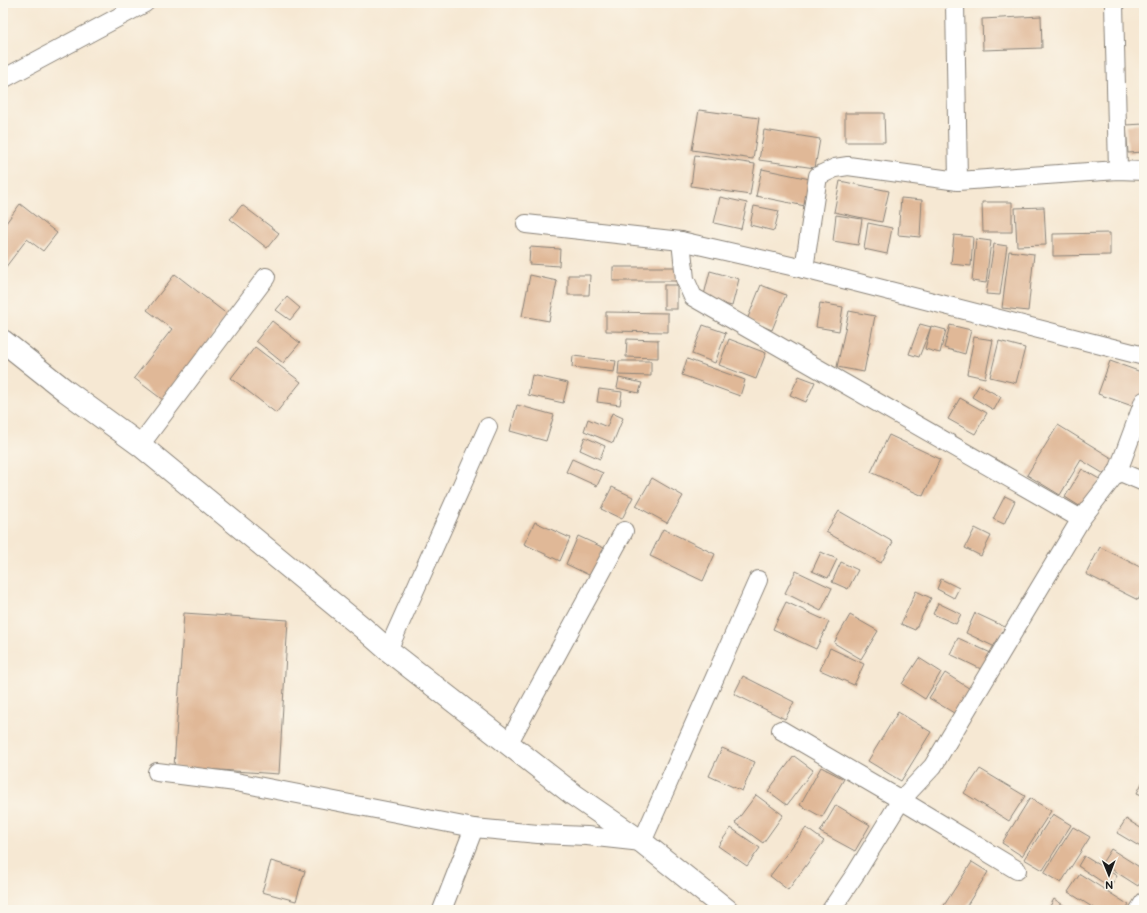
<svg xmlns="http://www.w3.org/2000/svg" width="1147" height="913" font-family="'Balsamiq Sans',sans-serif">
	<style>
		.building { fill: #e0b897 }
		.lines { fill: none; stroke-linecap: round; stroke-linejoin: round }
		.minor-casing { stroke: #898278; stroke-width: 20 }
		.tertiary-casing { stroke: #898278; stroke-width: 24 }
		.minor { stroke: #fff; stroke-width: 18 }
		.tertiary { stroke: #fff; stroke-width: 22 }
	</style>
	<rect width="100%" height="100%" fill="#fbf7ec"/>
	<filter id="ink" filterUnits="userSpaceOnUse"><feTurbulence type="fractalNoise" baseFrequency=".025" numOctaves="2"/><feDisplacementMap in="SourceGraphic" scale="8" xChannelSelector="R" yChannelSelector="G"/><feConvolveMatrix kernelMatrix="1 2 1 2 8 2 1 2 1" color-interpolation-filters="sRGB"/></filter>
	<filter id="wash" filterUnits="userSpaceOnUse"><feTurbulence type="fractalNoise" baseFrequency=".012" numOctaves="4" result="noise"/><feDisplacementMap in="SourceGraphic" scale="16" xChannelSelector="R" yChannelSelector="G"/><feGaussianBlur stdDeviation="0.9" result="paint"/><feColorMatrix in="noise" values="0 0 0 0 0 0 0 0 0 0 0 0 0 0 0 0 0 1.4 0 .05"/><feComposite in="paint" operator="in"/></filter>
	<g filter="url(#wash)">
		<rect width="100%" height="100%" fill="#f6e8d3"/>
		<g id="blocks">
			<!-- building -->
			<g class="building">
				<polygon points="1041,16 1042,48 983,50 982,19"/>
				<polygon points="699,110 759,118 753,159 692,150"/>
				<polygon points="845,113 884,113 885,142 845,142"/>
				<polygon points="1144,124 1144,152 1128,153 1126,125"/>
				<polygon points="764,130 820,139 815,168 759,160"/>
				<polygon points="695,155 755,164 750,195 691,186"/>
				<polygon points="762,169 810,179 805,206 756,196"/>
				<polygon points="840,181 889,191 882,222 834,212"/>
				<polygon points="720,197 747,203 741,229 714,223"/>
				<polygon points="901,198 922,200 920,237 898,235"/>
				<polygon points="982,202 1012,202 1012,232 983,232"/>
				<polygon points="20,204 57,233 43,251 27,239 5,268 3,267 3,227"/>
				<polygon points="242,205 279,233 267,248 230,219"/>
				<polygon points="754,206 779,211 774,231 750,225"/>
				<polygon points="1044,207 1046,245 1017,246 1015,208"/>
				<polygon points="836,215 862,219 858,245 833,241"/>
				<polygon points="868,223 892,228 887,254 864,249"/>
				<polygon points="1110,233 1110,255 1053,256 1053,234"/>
				<polygon points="954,235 973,237 971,266 951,264"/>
				<polygon points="976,239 991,241 986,283 972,281"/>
				<polygon points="994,244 1007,246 1000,295 986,294"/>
				<polygon points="530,247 560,249 559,266 529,264"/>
				<polygon points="1009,251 1034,254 1028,311 1002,308"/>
				<rect x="613" y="267" width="67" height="14"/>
				<polygon points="710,271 739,279 732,306 703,299"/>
				<polygon points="175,274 228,315 163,400 134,378 172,329 147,310"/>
				<polygon points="530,275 557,281 549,321 522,316"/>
				<polygon points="568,275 590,275 589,295 568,295"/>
				<rect x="664" y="285" width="13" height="24"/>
				<polygon points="761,285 786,295 772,330 747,320"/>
				<polygon points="287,297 300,308 290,320 276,310"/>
				<polygon points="820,303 843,307 839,331 816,327"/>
				<polygon points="849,311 875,316 864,372 837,367"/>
				<polygon points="606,312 668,313 668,332 606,331"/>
				<polygon points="272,321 300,343 283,363 256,341"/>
				<polygon points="920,324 931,327 919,357 909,354"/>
				<polygon points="703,325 726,333 715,363 692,354"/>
				<polygon points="950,325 971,330 965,354 944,348"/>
				<polygon points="931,326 946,330 940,353 925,349"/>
				<polygon points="974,337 993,340 985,378 967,374"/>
				<polygon points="627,339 658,340 658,358 626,357"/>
				<polygon points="729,339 766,353 756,379 719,365"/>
				<polygon points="999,341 1025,348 1016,383 990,377"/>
				<polygon points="255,347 301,382 276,413 231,378"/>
				<polygon points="573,356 616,361 614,372 572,367"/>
				<polygon points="687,359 745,380 740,396 682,375"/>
				<polygon points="619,361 651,361 651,376 618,375"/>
				<polygon points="1110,361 1144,373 1144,391 1138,408 1098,394"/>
				<polygon points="532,375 568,383 563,403 528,395"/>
				<polygon points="799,376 815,382 806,402 790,395"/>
				<polygon points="619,378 642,383 639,393 617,388"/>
				<polygon points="979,385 1001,397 994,410 972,397"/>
				<polygon points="599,389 622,392 620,405 597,402"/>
				<polygon points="960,398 987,413 975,434 948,419"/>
				<polygon points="517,405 554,415 546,441 510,431"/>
				<polygon points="612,413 623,418 613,443 584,431 588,419 607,427"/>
				<polygon points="1058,425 1115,460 1106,475 1081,460 1060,495 1027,475"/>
				<polygon points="889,435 940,459 923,496 871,472"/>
				<polygon points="585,437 605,446 600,459 580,450"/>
				<polygon points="572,459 603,473 597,486 566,472"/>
				<polygon points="1082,469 1101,480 1084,509 1065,497"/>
				<polygon points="652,478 683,496 667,523 636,506"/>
				<polygon points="612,487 633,497 622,519 601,509"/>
				<polygon points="1005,496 1015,501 1004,524 993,519"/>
				<polygon points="839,511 893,542 881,563 826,532"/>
				<polygon points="535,522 570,538 560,561 524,544"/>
				<polygon points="975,528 991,536 981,556 965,548"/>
				<polygon points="663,529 715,554 703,581 650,556"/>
				<polygon points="578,536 604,548 591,576 566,564"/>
				<polygon points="1100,547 1144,569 1144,589 1138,600 1086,574"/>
				<polygon points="821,552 837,559 828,578 812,571"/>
				<polygon points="841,562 858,570 848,589 832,582"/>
				<polygon points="796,571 832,588 821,611 785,593"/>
				<polygon points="941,579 959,588 954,598 937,589"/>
				<polygon points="916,591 931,598 915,630 901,624"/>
				<polygon points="786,602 829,622 816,649 773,629"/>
				<polygon points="938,603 961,614 956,624 933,614"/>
				<polygon points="184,613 288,620 279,774 174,767"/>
				<polygon points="975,613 1005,627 995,647 966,633"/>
				<polygon points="850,615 878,631 861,659 834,643"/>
				<polygon points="958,638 993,654 985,671 950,654"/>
				<polygon points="830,648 864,664 854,685 820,670"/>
				<polygon points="919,658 941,672 925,699 902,684"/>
				<polygon points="945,673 975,692 959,716 929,698"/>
				<polygon points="743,676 794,702 785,719 734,694"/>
				<polygon points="898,712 931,732 901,781 868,761"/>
				<polygon points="722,748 755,762 742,791 709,776"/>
				<polygon points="794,756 813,770 787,805 768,791"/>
				<polygon points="821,767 844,779 822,817 800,805"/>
				<polygon points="980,769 1025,796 1009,821 964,793"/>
				<polygon points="1144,779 1144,796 1137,793"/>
				<polygon points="756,795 783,815 763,843 735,823"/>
				<polygon points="1030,798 1051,811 1022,856 1002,843"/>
				<polygon points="836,805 870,825 855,851 820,832"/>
				<polygon points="1053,814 1071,825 1043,870 1024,859"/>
				<polygon points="1126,819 1144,830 1144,849 1117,833"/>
				<polygon points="1073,827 1090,837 1061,883 1044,873"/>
				<polygon points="731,828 760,848 747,866 718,846"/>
				<polygon points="806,828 824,841 788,890 770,876"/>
				<polygon points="1111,849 1144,870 1144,877 1138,886 1102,863"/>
				<polygon points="1084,856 1117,876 1110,887 1078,866"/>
				<polygon points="271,861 305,871 296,901 262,892"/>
				<polygon points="972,862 988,872 964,910 941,910"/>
				<polygon points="1080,874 1129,905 1126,910 1097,910 1068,892"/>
				<polygon points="1054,899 1071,910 1052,910 1049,908"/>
			</g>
		</g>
	</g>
	<g filter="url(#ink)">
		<use href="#blocks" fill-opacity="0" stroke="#898278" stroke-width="1"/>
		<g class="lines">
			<defs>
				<g id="minor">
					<polyline points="955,3 958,181"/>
					<polyline points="1114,3 1118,170"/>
					<polyline points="3,79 145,3"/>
					<polyline points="526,224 681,241 804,269 1144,356"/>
					<polyline points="681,241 685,279 693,297 1081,519"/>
					<polyline points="804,269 818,176 835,168 848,166 958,181 1118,170 1144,171"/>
					<polyline points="140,445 266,277"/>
					<polyline points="1118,471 1144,482"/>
					<polyline points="388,650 488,427"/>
					<polyline points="781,730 901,800 1017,870"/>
					<polyline points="508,744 624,531"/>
					<polyline points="157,772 236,782 474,828 538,834 587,836 642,842 758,580"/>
					<polyline points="442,910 474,828"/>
					<polyline points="831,910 856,873 901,800 933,766 1081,519 1118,471 1144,401"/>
					<polyline points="1139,910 1144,902"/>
				</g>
				<polyline id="tertiary" points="3,341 66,391 140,445 363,628 388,650 574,795 642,842 727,910"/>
			</defs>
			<!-- minor casing -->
			<use href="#minor" class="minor-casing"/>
			<!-- tertiary casing -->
			<use href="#tertiary" class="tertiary-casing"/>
			<!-- minor -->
			<use href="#minor" class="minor"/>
			<!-- tertiary -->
			<use href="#tertiary" class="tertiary"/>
		</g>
	</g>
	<!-- margin -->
	<rect width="1147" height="913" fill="none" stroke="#fbf7ec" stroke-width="16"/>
	<!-- north arrow -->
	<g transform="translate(1109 875) rotate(179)" stroke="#fbf7ec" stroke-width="3" paint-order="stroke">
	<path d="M0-3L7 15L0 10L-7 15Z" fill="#1c1c1c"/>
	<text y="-6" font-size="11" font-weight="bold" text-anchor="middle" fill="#1c1c1c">N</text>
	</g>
</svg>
